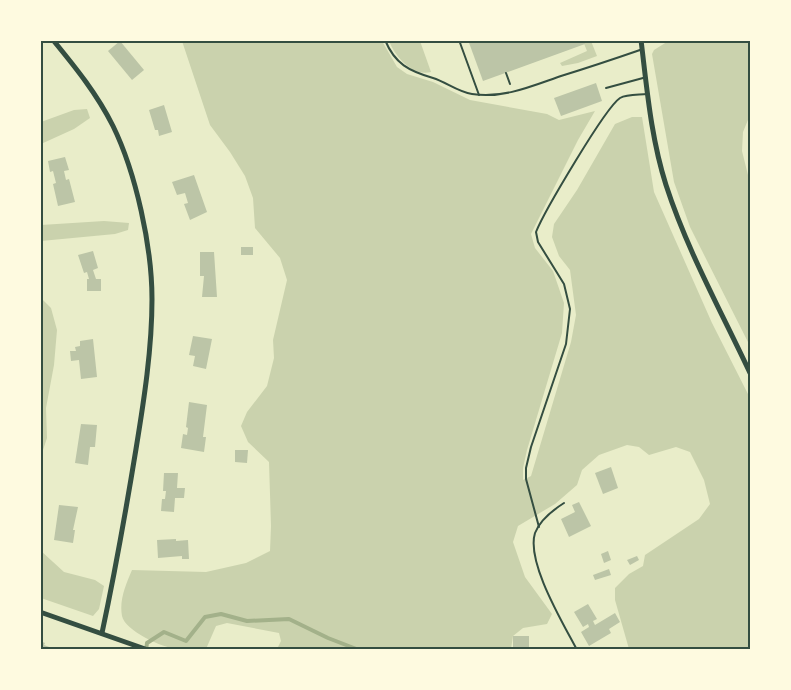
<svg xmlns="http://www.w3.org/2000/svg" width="791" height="690" font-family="'IBM Plex Serif',serif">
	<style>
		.green { fill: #cad2ad }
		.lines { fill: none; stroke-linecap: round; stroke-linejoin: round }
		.stream { stroke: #a3b18a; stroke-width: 4 }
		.building { fill: #bcc5a7 }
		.path { stroke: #344e41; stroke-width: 2 }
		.service { stroke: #344e41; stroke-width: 2 }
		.minor { stroke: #344e41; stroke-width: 5 }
		.neatline { fill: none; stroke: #344e41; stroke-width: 2 }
	</style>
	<rect width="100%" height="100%" fill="#e9edc9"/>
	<!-- green -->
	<g class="green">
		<polygon points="670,40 750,41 750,115 743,132 742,151 749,179 750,206 750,346 690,227 674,182 652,54 654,50"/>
		<path d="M182 41H382L397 67 407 74 433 82 470 100 547 114 559 120 595 111 578 140 531 234 535 248 553 271 564 303 562 333 527 450 523 468V480L531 476 571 342 576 315 570 270 559 256 552 237 554 224 577 190 615 124 632 117H642L654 192 712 323 750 398V649H629L615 600V588L629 574 643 566 645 555 699 519 710 504 704 480 690 452 676 447 649 455 639 447 627 445 599 455 582 470 577 485 555 504 518 526 513 542 525 577 552 614 547 624 523 628 513 636 511 649H277L281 641 279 633 227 623 216 626 206 649C197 649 186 651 177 649 163 648 125 631 122 616 119 600 126 584 132 570L206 572 246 563 270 551 271 526 269 462 248 442 241 426 247 412 267 386 274 358 273 340 287 280 280 258 255 228 253 198 245 176 230 152 210 125Z"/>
		<path d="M389 41H420L431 72C412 77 395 56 389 41Z"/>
		<polygon points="583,41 591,41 597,56 578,63 562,66 560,63 587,51"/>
		<polygon points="87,109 90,118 74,129 41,144 41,122 74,110"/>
		<polygon points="104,221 129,223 128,230 115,234 41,241 41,225"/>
		<polygon points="41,298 51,308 57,330 54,365 46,408 47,438 41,456"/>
		<polygon points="41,551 64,572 95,580 104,586 99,609 93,616 41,598"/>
	</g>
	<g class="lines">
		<!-- stream -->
		<polyline class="stream" points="146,650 147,643 164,632 186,641 205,617 221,614 247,621 289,619 328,638 359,650"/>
	</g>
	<!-- building -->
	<g class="building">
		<polygon points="468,40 583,40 585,44 483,81"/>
		<polygon points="120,41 144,70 132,80 108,51"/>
		<polygon points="596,83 602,101 561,116 554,98"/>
		<polygon points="164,105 172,132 159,136 158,130 155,130 149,110"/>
		<polygon points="65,157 69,170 64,171 66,180 69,179 75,202 58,206 53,184 56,183 53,171 50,172 48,161"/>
		<polygon points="194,175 207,212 190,220 184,204 188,203 185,193 177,195 172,182"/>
		<rect x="241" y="247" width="12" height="8"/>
		<polygon points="93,251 98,268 93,270 96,279 101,279 101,291 87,291 87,279 89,279 87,272 84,273 78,255"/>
		<polygon points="200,252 214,252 217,297 202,297 204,276 200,276"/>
		<polygon points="193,336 212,339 206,369 193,366 195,356 189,355"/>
		<polygon points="93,339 97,377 81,379 79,360 71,361 70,351 76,351 75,347 80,346 80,341"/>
		<polygon points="189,402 207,405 203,437 206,437 204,452 181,448 183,434 187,435 188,428 186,427"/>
		<polygon points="81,424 97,425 95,447 90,447 88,465 75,463"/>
		<polygon points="235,450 248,450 247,463 235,462"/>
		<polygon points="611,467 618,488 603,494 595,473"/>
		<polygon points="164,473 178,473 177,488 185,488 184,498 175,498 174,512 161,511 162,499 165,499 166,491 163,491"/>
		<polygon points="579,502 591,526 569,537 561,519 575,512 572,505"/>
		<polygon points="59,505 78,507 73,530 75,530 73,543 54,540"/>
		<polygon points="176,539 176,541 188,540 189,559 182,559 182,556 158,558 157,540"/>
		<polygon points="608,551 611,560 604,563 601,554"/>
		<polygon points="637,556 639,560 630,565 627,560"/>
		<polygon points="609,569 611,575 595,580 593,575"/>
		<polygon points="588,604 597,619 593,621 595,625 615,613 620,622 609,629 611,633 589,646 581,632 589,627 588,624 583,627 574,612"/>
		<rect x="513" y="636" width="16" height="14"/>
		<polygon points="40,641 45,643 44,645 57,650 40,650"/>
	</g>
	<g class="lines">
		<!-- path -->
		<polyline class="path" points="506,73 510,84"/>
		<!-- service -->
		<g class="service">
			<path d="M385 40C395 64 409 71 433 78 446 82 458 92 472 94 503 99 532 86 561 76 587 68 614 59 640 50"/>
			<polyline points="459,40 479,95"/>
			<polyline points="606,88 643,78"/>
			<path d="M564 503C553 510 540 520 535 533 526 562 563 623 577 650"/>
			<path d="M539 527 526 479V468L531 447 566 344 570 309 564 284 538 242 536 232C544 212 605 108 620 98 627 94 639 95 647 94"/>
		</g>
		<!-- minor -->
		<g class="minor">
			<path d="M53 40C76 68 97 94 113 126 136 173 152 247 152 299 152 349 144 400 136 449 126 510 115 572 102 633"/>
			<path d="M641 40C647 89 651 138 666 185 687 250 721 311 750 373"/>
			<polyline points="40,612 148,650"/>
		</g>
	</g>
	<!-- border -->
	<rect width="791" height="690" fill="none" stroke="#fefae0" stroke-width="84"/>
	<rect x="42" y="42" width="707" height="606" class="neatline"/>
</svg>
